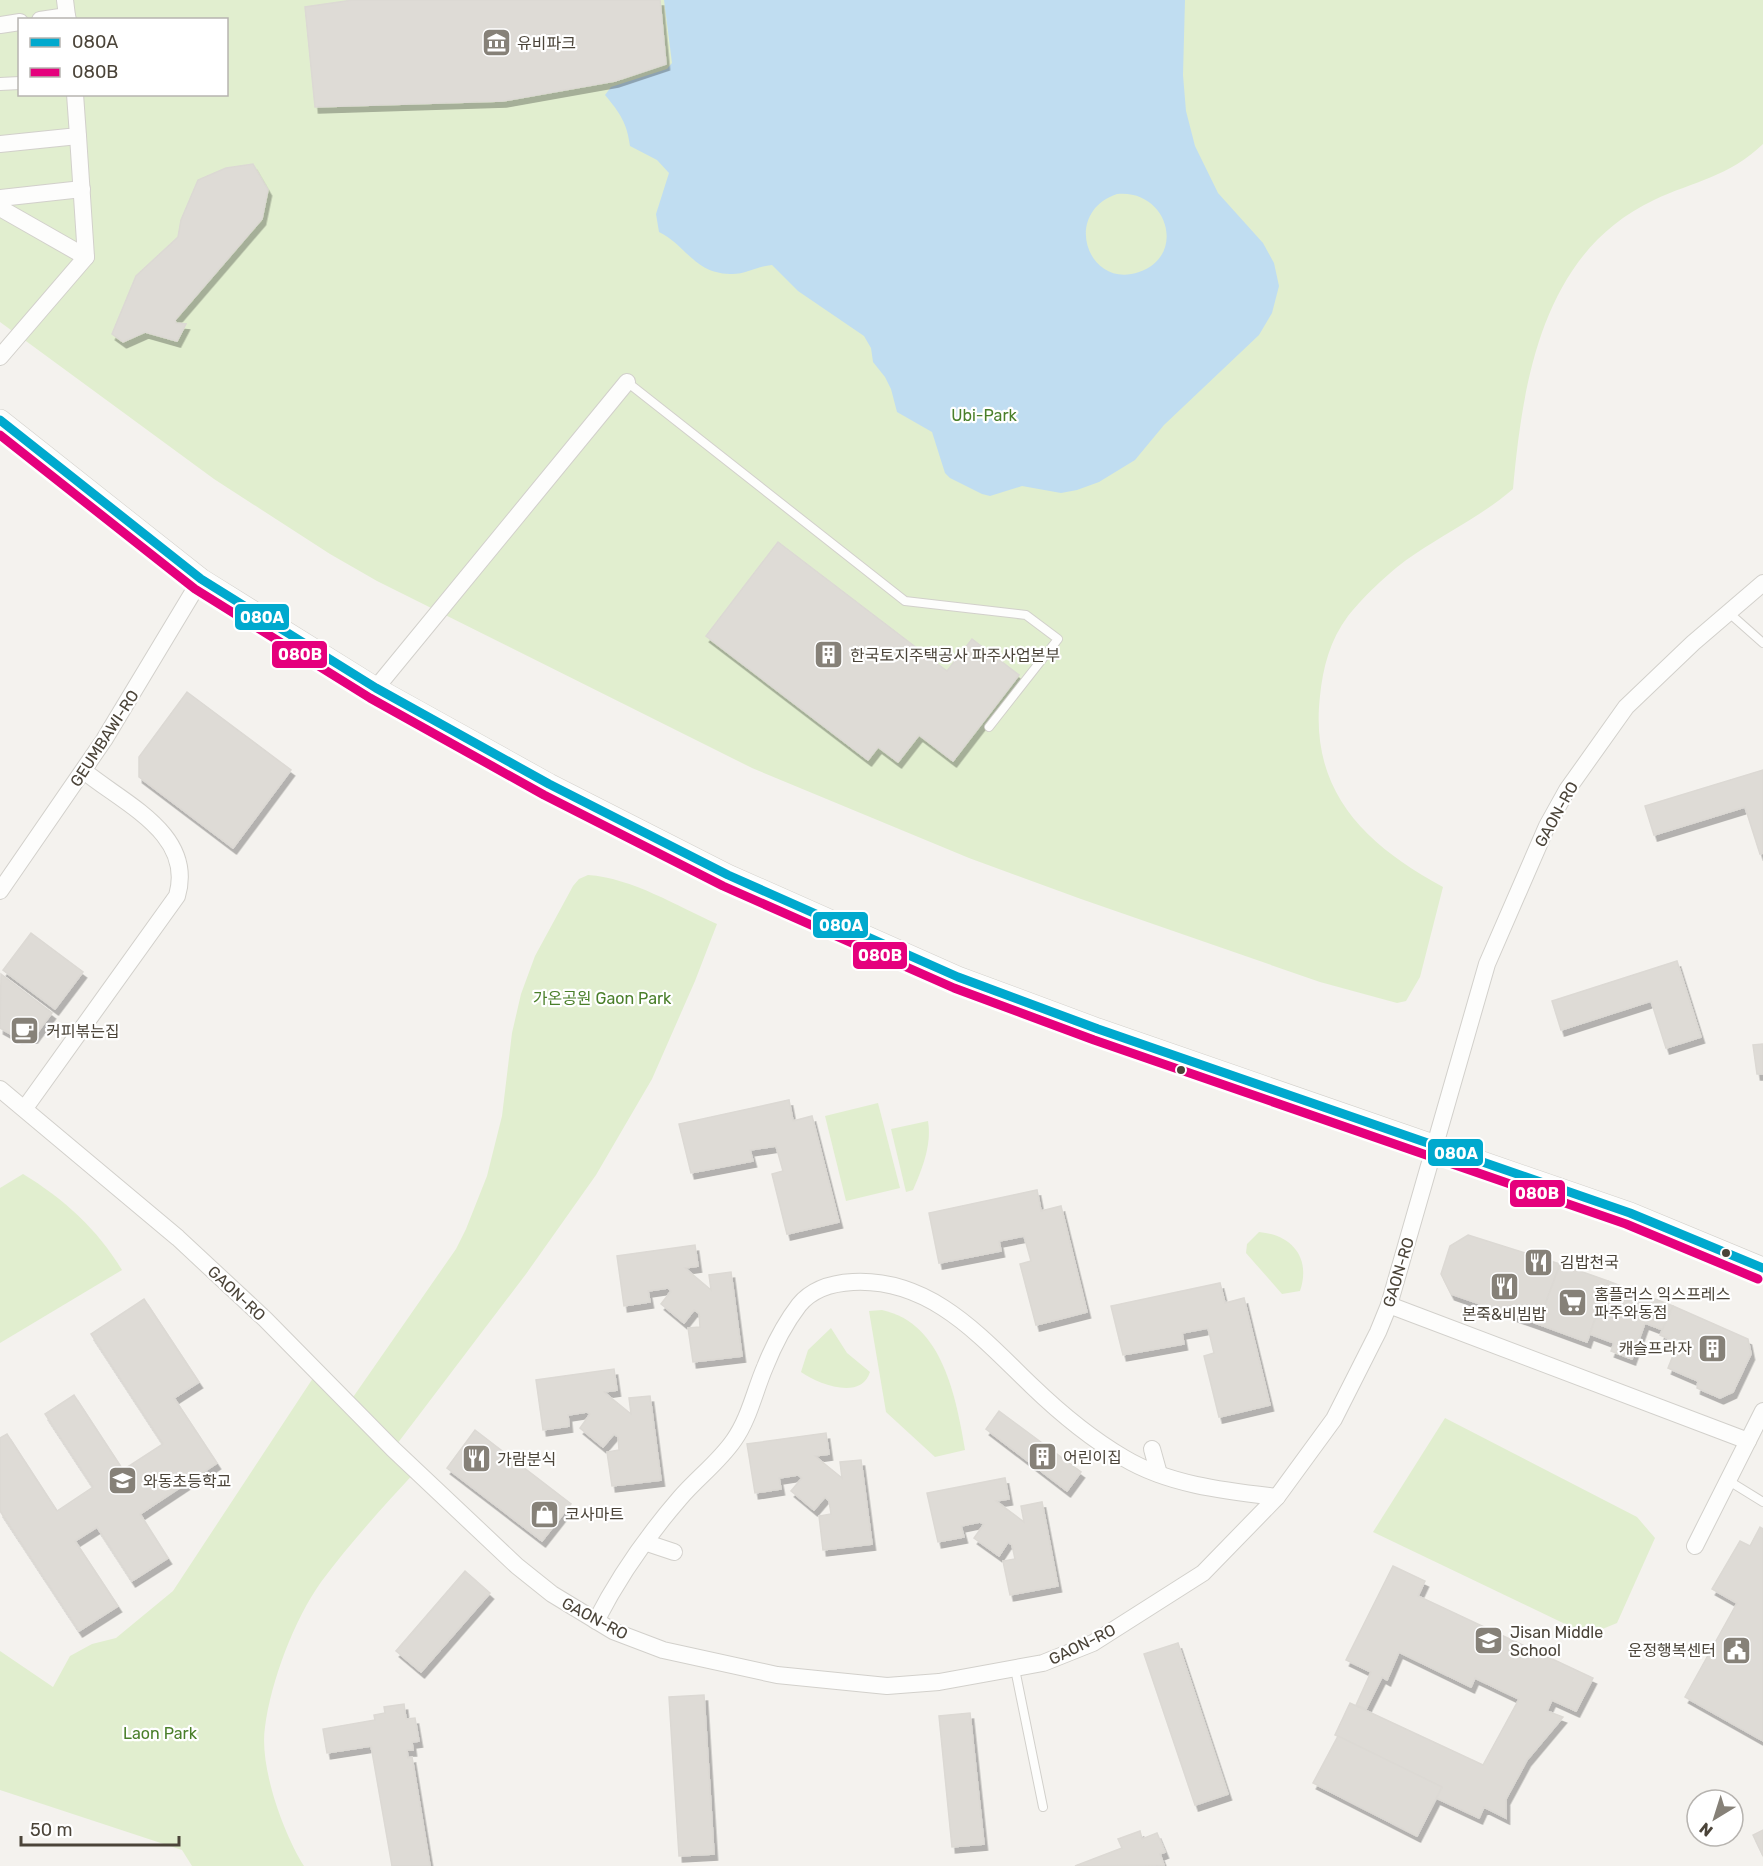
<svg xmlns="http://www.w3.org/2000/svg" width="1763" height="1866" font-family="Rubik,'Noto Sans KR',sans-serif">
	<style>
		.green { fill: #e1eecf; fill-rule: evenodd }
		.water { fill: #c0ddf1; fill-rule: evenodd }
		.building { fill: #dedbd6; stroke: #dcd9d4; stroke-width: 1.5; filter: url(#shadow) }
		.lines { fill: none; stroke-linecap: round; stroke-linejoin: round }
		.service-casing { stroke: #d2d0cb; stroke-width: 10 }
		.pedestrian-casing { stroke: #d2d0cb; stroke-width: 14 }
		.minor-casing { stroke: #d2d0cb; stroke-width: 18 }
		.tertiary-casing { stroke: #d2d0cb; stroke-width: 22 }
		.service { stroke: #fdfdfc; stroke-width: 8 }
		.pedestrian { stroke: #fdfdfc; stroke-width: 12 }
		.minor { stroke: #fdfdfc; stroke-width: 16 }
		.tertiary { stroke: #fdfdfc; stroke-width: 21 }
		.bus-1-casing { stroke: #fff; stroke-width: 14 }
		.bus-2-casing { stroke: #fff; stroke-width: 14 }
		.bus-1 { stroke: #00a9ce; stroke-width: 9 }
		.bus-2 { stroke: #e5007d; stroke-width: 9 }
		.bus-dot { fill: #4b4439; stroke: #fff; stroke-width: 2 }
		.labels { text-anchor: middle; stroke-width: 4.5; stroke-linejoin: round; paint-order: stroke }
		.poi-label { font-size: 16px; fill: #4b4439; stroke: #fff; text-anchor: start }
		.park-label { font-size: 16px; fill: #4a7f2a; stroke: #fff }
		.street-label { font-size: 16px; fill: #4b4439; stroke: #fff }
		.line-badge { stroke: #fff; stroke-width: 2 }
		.badge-label { font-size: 16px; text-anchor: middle; font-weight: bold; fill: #fff }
	</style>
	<defs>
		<filter id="shadow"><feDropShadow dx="3.5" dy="6" stdDeviation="0" flood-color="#0004"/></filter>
	</defs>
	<rect width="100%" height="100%" fill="#f4f2ee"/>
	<!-- green -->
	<g class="green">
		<path d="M0 0H1763V144C1729 177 1694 181 1654 200 1543 252 1523 379 1513 489 1480 517 1449 531 1415 554 1392 569 1365 595 1348 616 1330 640 1323 667 1320 696 1309 792 1366 845 1443 887L1420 977 1406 1001 1397 1003 1320 982 1081 899 969 858 752 768 377 581 330 554 214 479 0 322ZM20 20H226V94H20Z"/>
		<path d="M588 875C632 878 677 906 717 924L695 981 652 1079 596 1175 526 1274 394 1448 416 1471C383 1507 350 1543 321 1582 294 1620 271 1681 265 1727 259 1766 283 1833 304 1866H192L182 1850 0 1790V1651L53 1687 70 1656 92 1644 116 1638 173 1591 317 1372 349 1403 456 1249 466 1229 487 1176 502 1116 512 1033 521 994 535 956 573 886 579 879Z"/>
		<polygon points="878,1103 900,1188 846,1201 825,1116"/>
		<path d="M928 1121C932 1145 922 1169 913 1190L906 1192 891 1129Z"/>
		<path d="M23 1174C64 1199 97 1229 122 1270L0 1343V1188Z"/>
		<path d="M1259 1232C1293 1235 1311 1259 1300 1291L1282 1294 1246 1253 1247 1244Z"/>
		<path d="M882 1310C943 1323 956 1398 965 1450L935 1457 886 1412 869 1311Z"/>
		<path d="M831 1328 847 1353 870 1372C861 1401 818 1384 801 1372L808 1350Z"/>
		<polygon points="1445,1418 1637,1517 1655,1538 1617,1623 1588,1635 1373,1532"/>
	</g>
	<!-- water -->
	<path class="water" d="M664 0H1185L1183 75 1186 111 1195 146 1218 193 1263 243 1274 263 1279 286 1272 313 1259 335 1164 425 1135 460 1099 482 1077 490 1061 493 1022 486 990 496 982 494 950 478 945 473 932 432 897 412 891 389 885 377 873 362 871 348 864 336 798 291 772 265C758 266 745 275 730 274 694 273 687 246 659 232L656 214 669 173 657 160 630 146C627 123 620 113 605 95L611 87 667 69 672 63ZM1117 194C1168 189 1187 256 1139 272 1088 290 1061 213 1117 194Z"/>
	<!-- building -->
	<g class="building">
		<polygon points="353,0 660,0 666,64 615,81 503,101 315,107 305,7"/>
		<polygon points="253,164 268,190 262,219 175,320 176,323 186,324 177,341 145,332 123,342 112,334 136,276 178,237 181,220 198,180 226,168"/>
		<polygon points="778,542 947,671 972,639 1019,675 953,761 919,735 898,762 878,747 868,760 706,636"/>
		<polygon points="187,692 291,770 233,848 139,777 139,757"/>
		<polygon points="1763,770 1763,853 1760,854 1745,807 1654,835 1645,806"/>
		<polygon points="31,933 83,972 55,1009 3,970"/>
		<polygon points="1677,961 1701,1037 1666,1048 1651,1001 1561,1030 1552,1001"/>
		<polygon points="1,974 52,1013 34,1037 18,1038 0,1028"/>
		<polygon points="1763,1044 1763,1074 1757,1074 1753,1045"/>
		<polygon points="789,1100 793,1121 812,1116 839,1222 787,1234 772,1174 783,1171 776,1146 750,1150 753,1161 691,1173 679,1124"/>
		<polygon points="1037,1190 1041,1211 1061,1206 1087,1312 1036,1325 1020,1264 1031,1261 1024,1236 999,1241 1001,1251 939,1263 929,1213"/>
		<polygon points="1468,1235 1560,1264 1538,1324 1451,1294 1441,1274 1450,1246"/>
		<polygon points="695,1245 698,1266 685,1268 711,1290 709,1275 731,1272 742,1356 693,1362 688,1328 700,1327 699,1313 694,1310 684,1323 661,1304 671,1291 668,1288 648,1291 650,1302 624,1306 617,1256"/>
		<polygon points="1560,1264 1608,1281 1587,1342 1538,1324"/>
		<polygon points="1608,1281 1673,1306 1663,1330 1645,1323 1632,1359 1611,1351 1614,1343 1590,1334"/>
		<polygon points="1220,1283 1225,1303 1244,1298 1270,1405 1219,1417 1204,1356 1214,1353 1208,1328 1182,1333 1184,1344 1123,1355 1111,1306"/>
		<polygon points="144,1299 199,1382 174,1398 217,1463 140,1514 168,1558 132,1581 97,1527 75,1541 118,1606 79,1631 0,1511 0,1438 7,1434 57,1511 93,1487 45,1414 74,1395 123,1470 163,1444 91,1334"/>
		<polygon points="1673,1306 1748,1339 1751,1354 1733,1392 1720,1398 1697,1388 1698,1381 1668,1368 1678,1343 1660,1335"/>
		<polygon points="614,1369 617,1390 604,1392 631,1414 629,1398 650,1396 661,1480 612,1486 607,1452 619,1450 618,1437 614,1434 603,1447 580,1428 590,1414 587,1412 568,1415 569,1426 543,1430 536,1380"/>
		<polygon points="999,1411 1081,1472 1067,1491 986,1429"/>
		<polygon points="475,1430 571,1504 542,1541 447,1468"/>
		<polygon points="826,1433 829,1454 815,1456 842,1478 840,1462 861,1460 872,1544 823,1550 819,1516 831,1514 829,1501 825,1497 814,1510 791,1491 802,1478 798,1475 779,1478 781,1489 755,1493 747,1444"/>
		<polygon points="1005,1478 1009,1499 996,1501 1024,1522 1021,1506 1042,1502 1058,1586 1010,1595 1003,1561 1015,1559 1012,1545 1008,1542 999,1556 992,1551 974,1538 984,1524 980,1522 961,1526 964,1537 938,1542 927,1493"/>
		<polygon points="1760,1527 1763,1529 1763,1741 1685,1697 1737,1603 1712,1589 1740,1541 1750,1546"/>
		<polygon points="1393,1566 1425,1581 1418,1596 1593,1678 1576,1711 1552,1700 1547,1711 1563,1717 1527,1760 1506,1799 1506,1818 1484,1807 1479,1818 1436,1798 1442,1787 1335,1735 1350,1703 1483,1765 1519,1699 1475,1678 1471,1687 1399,1652 1387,1680 1382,1677 1366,1709 1356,1705 1371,1672 1346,1660"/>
		<polygon points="465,1571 490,1593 421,1672 396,1651"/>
		<polygon points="1178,1643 1228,1794 1195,1805 1144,1654"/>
		<polygon points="704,1695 714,1854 679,1856 669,1697"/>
		<polygon points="404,1704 406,1719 415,1718 419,1741 412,1742 413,1750 407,1750 408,1758 412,1757 430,1866 392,1866 371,1746 327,1753 323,1729 375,1720 374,1715 385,1713 384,1707"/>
		<polygon points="970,1713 984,1844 952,1847 939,1716"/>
		<polygon points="1338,1736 1442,1787 1417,1836 1313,1783"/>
		<polygon points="1763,1830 1763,1856 1753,1835"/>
		<polygon points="1140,1831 1142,1839 1157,1833 1165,1852 1160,1854 1164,1865 1075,1866 1122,1848 1118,1839"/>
	</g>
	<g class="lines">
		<defs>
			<g id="service">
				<polyline points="627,382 905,601 1026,615 1058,639 989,727"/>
				<polyline points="1728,612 1763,643"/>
				<polyline points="1729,1481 1763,1502"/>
				<polyline points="1015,1669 1043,1807"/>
			</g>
			<polyline id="pedestrian" points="0,84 20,83"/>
			<g id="minor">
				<polyline points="65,0 67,16"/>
				<polyline points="40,20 67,16 68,20"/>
				<polyline points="0,25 20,22"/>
				<polyline points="0,144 78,136 75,94"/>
				<polyline points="0,198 82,189"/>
				<polyline points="0,208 86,257 78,136"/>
				<polyline points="0,357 86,257"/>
				<polyline points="376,688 627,382"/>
				<polyline points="0,891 104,740 201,579"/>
				<polyline points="0,1089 178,1238 265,1319 393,1449 517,1566 552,1594 613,1631 663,1650 777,1675 887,1686 939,1682 1043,1663 1093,1643 1203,1573 1277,1497 1334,1419 1378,1332 1389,1305 1487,964 1547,826 1567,790 1626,707 1693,643 1763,583"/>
				<path d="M25 1108 177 896C195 834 124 804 84 771"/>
				<polyline points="1389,1305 1748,1441"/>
				<polyline points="1152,1449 1159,1474"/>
				<polyline points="647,1543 674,1552"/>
				<polyline points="1695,1546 1763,1411"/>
				<path d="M596 1621C618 1578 648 1535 680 1498 697 1478 719 1462 734 1440 749 1419 755 1390 765 1367 773 1347 786 1322 799 1305 812 1289 833 1283 853 1282 931 1278 981 1337 1032 1386 1060 1413 1090 1438 1124 1458 1169 1485 1226 1491 1277 1497"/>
			</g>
			<polyline id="tertiary" points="0,420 201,579 376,688 549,784 728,875 958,977 1098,1029 1630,1213 1763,1268"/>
		</defs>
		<!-- service casing -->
		<use href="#service" class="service-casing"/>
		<!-- pedestrian casing -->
		<use href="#pedestrian" class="pedestrian-casing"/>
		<!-- minor casing -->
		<use href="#minor" class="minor-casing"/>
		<!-- tertiary casing -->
		<use href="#tertiary" class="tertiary-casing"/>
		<!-- service -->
		<use href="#service" class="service"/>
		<!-- pedestrian -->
		<use href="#pedestrian" class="pedestrian"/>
		<!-- minor -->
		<use href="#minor" class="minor"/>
		<!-- tertiary -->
		<use href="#tertiary" class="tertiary"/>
		<defs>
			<polyline id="bus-1" points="0,420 201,579 376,688 549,784 728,875 958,977 1098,1029 1630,1213 1763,1268"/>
			<polyline id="bus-2" points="0,435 195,589 370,698 544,795 723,886 954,988 1094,1040 1626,1224 1758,1279"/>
		</defs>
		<!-- bus-1 casing -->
		<use href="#bus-1" class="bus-1-casing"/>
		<!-- bus-2 casing -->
		<use href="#bus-2" class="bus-2-casing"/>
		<!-- bus-1 -->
		<use href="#bus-1" class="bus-1"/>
		<!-- bus-2 -->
		<use href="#bus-2" class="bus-2"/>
	</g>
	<!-- icons -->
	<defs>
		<symbol id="museum-square" viewBox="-11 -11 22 22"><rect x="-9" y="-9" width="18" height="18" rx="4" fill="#868178" stroke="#fff"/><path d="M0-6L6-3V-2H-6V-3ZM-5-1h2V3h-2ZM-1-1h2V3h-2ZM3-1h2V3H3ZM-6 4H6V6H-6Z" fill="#fff"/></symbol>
		<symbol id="building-square" viewBox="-11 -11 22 22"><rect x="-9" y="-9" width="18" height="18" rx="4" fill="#868178" stroke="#fff"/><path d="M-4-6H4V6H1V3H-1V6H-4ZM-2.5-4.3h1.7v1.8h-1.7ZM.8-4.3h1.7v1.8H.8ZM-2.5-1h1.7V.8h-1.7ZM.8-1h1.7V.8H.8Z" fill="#fff"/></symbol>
		<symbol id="cafe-square" viewBox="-11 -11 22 22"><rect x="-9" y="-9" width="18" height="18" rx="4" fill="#868178" stroke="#fff"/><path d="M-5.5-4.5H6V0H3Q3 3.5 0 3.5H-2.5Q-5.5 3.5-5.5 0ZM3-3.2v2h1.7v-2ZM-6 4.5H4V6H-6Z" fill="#fff"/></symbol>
		<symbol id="restaurant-square" viewBox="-11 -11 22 22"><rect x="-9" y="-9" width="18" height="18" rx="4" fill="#868178" stroke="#fff"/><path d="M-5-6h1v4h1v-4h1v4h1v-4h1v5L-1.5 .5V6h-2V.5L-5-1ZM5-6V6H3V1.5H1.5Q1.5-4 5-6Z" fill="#fff"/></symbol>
		<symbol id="supermarket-square" viewBox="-11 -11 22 22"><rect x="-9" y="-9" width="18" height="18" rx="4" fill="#868178" stroke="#fff"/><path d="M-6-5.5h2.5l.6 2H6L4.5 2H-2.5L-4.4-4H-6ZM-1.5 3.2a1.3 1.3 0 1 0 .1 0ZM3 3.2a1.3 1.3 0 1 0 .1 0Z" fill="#fff"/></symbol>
		<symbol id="school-square" viewBox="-11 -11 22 22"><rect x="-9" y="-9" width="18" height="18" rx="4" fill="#868178" stroke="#fff"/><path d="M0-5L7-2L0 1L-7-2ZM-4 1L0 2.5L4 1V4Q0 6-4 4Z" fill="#fff"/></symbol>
		<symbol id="shop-square" viewBox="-11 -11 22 22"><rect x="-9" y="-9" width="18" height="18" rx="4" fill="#868178" stroke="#fff"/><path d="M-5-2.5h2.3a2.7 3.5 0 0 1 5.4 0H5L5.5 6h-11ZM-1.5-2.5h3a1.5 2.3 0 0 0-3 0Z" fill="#fff"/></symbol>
		<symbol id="civic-square" viewBox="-11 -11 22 22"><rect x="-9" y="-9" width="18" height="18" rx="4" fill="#868178" stroke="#fff"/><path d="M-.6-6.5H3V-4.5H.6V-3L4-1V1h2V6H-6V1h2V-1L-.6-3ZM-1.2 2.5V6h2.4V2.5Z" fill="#fff"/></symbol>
	</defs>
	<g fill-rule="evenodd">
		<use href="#museum-square" x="480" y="26" width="33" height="33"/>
		<use href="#building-square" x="812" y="638" width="33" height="33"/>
		<use href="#cafe-square" x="8" y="1014" width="33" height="33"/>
		<use href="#restaurant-square" x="1522" y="1246" width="33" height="33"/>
		<use href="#restaurant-square" x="1488" y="1270" width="33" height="33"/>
		<use href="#supermarket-square" x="1556" y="1286" width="33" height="33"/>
		<use href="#building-square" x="1696" y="1332" width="33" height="33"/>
		<use href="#building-square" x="1026" y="1440" width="33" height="33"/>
		<use href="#restaurant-square" x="460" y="1442" width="33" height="33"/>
		<use href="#school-square" x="106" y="1464" width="33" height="33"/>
		<use href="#shop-square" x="528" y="1498" width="33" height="33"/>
		<use href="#school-square" x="1472" y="1624" width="33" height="33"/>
		<use href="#civic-square" x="1720" y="1634" width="33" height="33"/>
	</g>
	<!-- markers -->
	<g class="bus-dot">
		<circle cx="1181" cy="1070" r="5"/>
		<circle cx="1726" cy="1253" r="5"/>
	</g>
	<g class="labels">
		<!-- poi labels -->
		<g class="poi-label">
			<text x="517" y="49">유비파크</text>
			<text x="850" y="661">한국토지주택공사 파주사업본부</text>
			<text x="46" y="1037">커피볶는집</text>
			<text x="1560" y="1268">김밥천국</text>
			<text x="1594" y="1300">홈플러스 익스프레스<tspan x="1594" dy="18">파주와동점</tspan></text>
			<text x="1504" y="1320" text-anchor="middle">본죽&amp;비빔밥</text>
			<text x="1692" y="1354" text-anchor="end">캐슬프라자</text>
			<text x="1063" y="1463">어린이집</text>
			<text x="497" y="1465">가람분식</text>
			<text x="143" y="1487">와동초등학교</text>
			<text x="565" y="1520">코사마트</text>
			<text x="1510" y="1638">Jisan Middle<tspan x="1510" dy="18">School</tspan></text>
			<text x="1716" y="1656" text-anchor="end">운정행복센터</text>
		</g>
		<!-- park labels -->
		<g class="park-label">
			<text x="984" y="421">Ubi-Park</text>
			<text x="602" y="1004">가온공원 Gaon Park</text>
			<text x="160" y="1739">Laon Park</text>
		</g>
		<!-- street labels -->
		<g class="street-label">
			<text transform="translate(104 738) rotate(-57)" y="6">GEUMBAWI-RO</text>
			<text transform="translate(1556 814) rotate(-61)" y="6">GAON-RO</text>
			<text transform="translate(1398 1272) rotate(-73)" y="6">GAON-RO</text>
			<text transform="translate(237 1293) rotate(43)" y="6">GAON-RO</text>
			<text transform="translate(595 1618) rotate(28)" y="6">GAON-RO</text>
			<text transform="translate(1082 1644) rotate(-26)" y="6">GAON-RO</text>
		</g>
	</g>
	<g class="line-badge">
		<rect x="234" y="603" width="56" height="28" rx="6" fill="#00a9ce"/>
		<rect x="271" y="640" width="57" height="29" rx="6" fill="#e5007d"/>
		<rect x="812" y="911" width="57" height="28" rx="6" fill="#00a9ce"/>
		<rect x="852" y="941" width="56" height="29" rx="6" fill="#e5007d"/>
		<rect x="1427" y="1138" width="57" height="29" rx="6" fill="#00a9ce"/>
		<rect x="1509" y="1179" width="57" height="29" rx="6" fill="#e5007d"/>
	</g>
	<g class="badge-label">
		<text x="262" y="623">080A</text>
		<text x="300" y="660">080B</text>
		<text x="841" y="931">080A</text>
		<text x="880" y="961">080B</text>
		<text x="1456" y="1159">080A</text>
		<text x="1537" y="1199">080B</text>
	</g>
	<!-- legend -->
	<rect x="18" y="18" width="210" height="78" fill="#ffffff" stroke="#b7b4b0" stroke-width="1.5"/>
	<rect x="30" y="38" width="30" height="9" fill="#00a9ce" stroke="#b7b4b0" stroke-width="1.5"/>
	<text x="72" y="48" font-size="18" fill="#4b4439">080A</text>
	<rect x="30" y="68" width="30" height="9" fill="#e5007d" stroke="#b7b4b0" stroke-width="1.5"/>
	<text x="72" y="78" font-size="18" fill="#4b4439">080B</text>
	<!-- north arrow -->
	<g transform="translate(1715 1818) rotate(218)"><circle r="28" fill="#ffffff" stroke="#b7b4b0" stroke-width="1.5"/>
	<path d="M0-4.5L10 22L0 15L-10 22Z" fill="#868178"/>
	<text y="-9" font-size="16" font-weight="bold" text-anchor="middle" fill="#4b4439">N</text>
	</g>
	<!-- scale -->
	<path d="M21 1836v9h158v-9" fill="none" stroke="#4b4439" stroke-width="3"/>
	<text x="30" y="1836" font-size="18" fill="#4b4439" stroke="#ffffff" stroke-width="4.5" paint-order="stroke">50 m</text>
</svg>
